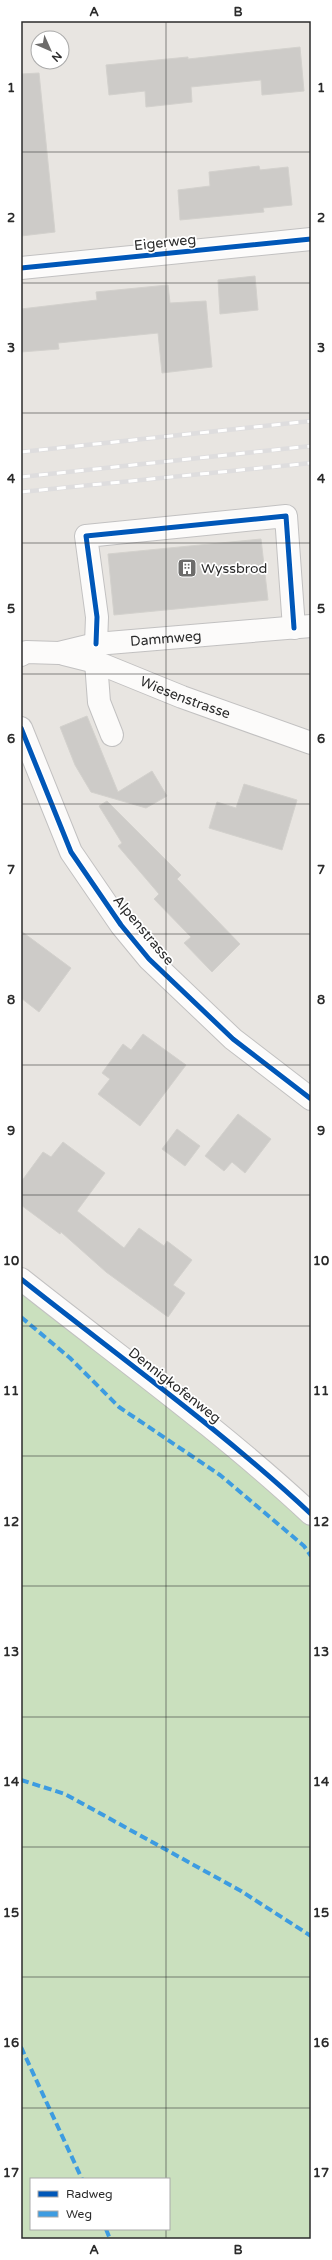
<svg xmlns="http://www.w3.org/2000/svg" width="332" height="2260" font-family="'Varela Round',sans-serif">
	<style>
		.green { fill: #cae0be; fill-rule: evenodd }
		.building { fill: #cdcbc8; stroke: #d3d1cd }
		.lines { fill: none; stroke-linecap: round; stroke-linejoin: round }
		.minor-casing { stroke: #c2c1c1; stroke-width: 24 }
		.minor { stroke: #fcfbfa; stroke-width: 22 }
		.rail-casing { stroke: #deddde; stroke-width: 4.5 }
		.rail { stroke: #fff; stroke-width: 3; stroke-dasharray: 9; stroke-linecap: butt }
		.quiet { stroke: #3d9ce1; stroke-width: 4; stroke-dasharray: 8 4; stroke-linecap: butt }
		.cycleway-casing { stroke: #fff; stroke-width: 8 }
		.cycleway { stroke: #0057b8; stroke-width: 5 }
		.grid { fill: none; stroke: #2b2b2b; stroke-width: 1; stroke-opacity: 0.55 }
		.labels { text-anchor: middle; stroke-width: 3.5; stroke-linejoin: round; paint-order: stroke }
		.street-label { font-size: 14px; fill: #2b2b2b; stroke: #fff }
		.poi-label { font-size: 14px; fill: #2b2b2b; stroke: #fff; text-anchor: start }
		.neatline { fill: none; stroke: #2b2b2b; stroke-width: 1.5 }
		.grid-label { font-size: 13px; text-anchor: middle; font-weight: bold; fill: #2b2b2b }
	</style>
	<rect width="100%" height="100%" fill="#e8e5e1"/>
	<!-- green -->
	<path class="green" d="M21 1279 311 1514V2239H21ZM31 2179H169V2229H31Z"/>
	<!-- building -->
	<g class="building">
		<polygon points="300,47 304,91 262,95 261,80 191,87 192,102 146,107 145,91 109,95 106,65 188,57 188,59"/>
		<polygon points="39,73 55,232 21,236 21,74"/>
		<polygon points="259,166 260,170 288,167 292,205 263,208 264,212 180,220 178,190 210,186 209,172"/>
		<polygon points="255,276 258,310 220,314 218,280"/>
		<polygon points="168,285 170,303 206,301 212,367 162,373 158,333 58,343 59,349 21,352 21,309 97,300 96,292"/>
		<polygon points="261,539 268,600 114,615 108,554"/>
		<polygon points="87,716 118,792 152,771 167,796 146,808 91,792 75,765 60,727"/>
		<polygon points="244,784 297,800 282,850 209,828 217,802 236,808"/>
		<polygon points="107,801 181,875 177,879 240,944 212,972 184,943 191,937 154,899 159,894 118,846 122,843 99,806"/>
		<polygon points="21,931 71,968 39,1012 21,998"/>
		<polygon points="143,1034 186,1065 140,1126 98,1094 110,1079 102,1073 123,1044 131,1050"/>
		<polygon points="238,1114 271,1139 245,1173 232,1162 224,1171 205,1156"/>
		<polygon points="177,1129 200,1146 185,1166 162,1149"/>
		<polygon points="63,1142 105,1173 77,1211 124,1248 139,1228 164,1246 167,1241 192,1260 173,1285 185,1293 168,1317 106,1272 61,1232 60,1234 21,1205 21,1182 43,1152 51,1157"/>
	</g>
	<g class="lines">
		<defs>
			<g id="minor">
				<polyline points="21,268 311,239"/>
				<polyline points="96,644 97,617 86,536 286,516 294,628"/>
				<path id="s1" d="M64 654 96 662 182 697 311 743"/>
				<path id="s2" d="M21 655 26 652 59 653 96 644 311 626"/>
				<polyline points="96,662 99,702 112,735"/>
				<polyline points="21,728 71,852 121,925 149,959 233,1039 311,1099"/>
				<path d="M21 1279C118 1356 220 1429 311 1514"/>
			</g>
		</defs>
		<!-- minor casing -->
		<use href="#minor" class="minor-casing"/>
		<!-- minor -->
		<use href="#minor" class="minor"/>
		<defs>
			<g id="rail">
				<polyline points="21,452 311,421"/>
				<polyline points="21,477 311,446"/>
				<polyline points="21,492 311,463"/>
			</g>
		</defs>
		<!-- rail casing -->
		<use href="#rail" class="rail-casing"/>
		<!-- rail -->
		<use href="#rail" class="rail"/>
		<!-- quiet -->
		<g class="quiet">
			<polyline points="21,1317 70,1358 119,1407 220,1475 304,1546 311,1556"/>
			<polyline points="21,1780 65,1794 241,1891 311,1936"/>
			<polyline points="21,2047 82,2179"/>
			<polyline points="106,2229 110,2239"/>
		</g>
		<defs>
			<g id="cycleway">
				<polyline points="21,268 311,239"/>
				<polyline points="96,644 97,617 86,536 286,516 294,628"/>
				<polyline points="21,728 71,852 121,925 149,959 233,1039 311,1099"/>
				<path d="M21 1279C118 1356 220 1429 311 1514"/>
			</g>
		</defs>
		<!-- cycleway casing -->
		<use href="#cycleway" class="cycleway-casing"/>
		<!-- cycleway -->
		<use href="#cycleway" class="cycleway"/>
	</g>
	<!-- grid -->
	<path class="grid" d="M166 21V2179M21 152H311M21 283H311M21 413H311M21 543H311M21 674H311M21 804H311M21 934H311M21 1065H311M21 1195H311M21 1326H311M21 1456H311M21 1586H311M21 1717H311M21 1847H311M21 1977H311M21 2108H311M166 2229V2239"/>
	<!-- icons -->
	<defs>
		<symbol id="building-square" viewBox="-11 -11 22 22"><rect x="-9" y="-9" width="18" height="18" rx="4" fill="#6d6c6b" stroke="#fff"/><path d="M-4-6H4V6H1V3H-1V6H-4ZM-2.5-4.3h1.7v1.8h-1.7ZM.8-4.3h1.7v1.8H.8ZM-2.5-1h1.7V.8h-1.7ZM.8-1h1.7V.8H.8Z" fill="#fff"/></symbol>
	</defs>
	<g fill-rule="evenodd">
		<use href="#building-square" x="176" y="557" width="22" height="22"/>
	</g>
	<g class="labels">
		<!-- street labels -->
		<g class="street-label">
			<text transform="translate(165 242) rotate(-6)" y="5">Eigerweg</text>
			<text dy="5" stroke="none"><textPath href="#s2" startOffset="147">Dammweg</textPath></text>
			<text dy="5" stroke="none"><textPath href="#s1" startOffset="129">Wiesenstrasse</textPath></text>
			<text transform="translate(144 930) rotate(50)" y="5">Alpenstrasse</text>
			<text transform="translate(175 1385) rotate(38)" y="5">Dennigkofenweg</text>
		</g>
		<!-- poi labels -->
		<g class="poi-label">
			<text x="201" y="573">Wyssbrod</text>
		</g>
	</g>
	<!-- border -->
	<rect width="332" height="2260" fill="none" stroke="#ffffff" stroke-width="44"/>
	<!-- legend -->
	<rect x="30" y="2178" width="140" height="52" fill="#ffffff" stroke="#aaaaaa"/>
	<rect x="38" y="2191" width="20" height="6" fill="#0057b8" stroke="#aaaaaa"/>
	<text x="66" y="2198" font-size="12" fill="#2b2b2b">Radweg</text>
	<rect x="38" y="2211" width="20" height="6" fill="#3d9ce1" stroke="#aaaaaa"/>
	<text x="66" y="2218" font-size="12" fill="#2b2b2b">Weg</text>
	<!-- north arrow -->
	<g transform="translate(50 50) rotate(135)"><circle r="19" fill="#ffffff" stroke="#aaaaaa"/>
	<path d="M0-3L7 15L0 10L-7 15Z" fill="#6d6c6b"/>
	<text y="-6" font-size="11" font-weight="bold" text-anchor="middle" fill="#2b2b2b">N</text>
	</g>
	<rect x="22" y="22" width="288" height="2216" class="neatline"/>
	<g class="grid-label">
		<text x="94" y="16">A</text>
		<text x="238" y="16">B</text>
		<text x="11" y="92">1</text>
		<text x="321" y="92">1</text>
		<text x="11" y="222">2</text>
		<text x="321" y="222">2</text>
		<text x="11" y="352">3</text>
		<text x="321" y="352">3</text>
		<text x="11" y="483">4</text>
		<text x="321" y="483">4</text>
		<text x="11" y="613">5</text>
		<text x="321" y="613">5</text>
		<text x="11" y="743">6</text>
		<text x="321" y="743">6</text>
		<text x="11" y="874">7</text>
		<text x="321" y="874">7</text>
		<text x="11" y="1004">8</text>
		<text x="321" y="1004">8</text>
		<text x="11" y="1135">9</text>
		<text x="321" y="1135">9</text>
		<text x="11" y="1265">10</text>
		<text x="321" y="1265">10</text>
		<text x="11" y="1395">11</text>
		<text x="321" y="1395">11</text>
		<text x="11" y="1526">12</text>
		<text x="321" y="1526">12</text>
		<text x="11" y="1656">13</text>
		<text x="321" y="1656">13</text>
		<text x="11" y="1786">14</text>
		<text x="321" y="1786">14</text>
		<text x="11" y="1917">15</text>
		<text x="321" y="1917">15</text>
		<text x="11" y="2047">16</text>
		<text x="321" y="2047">16</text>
		<text x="11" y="2177">17</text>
		<text x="321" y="2177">17</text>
		<text x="94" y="2254">A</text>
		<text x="238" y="2254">B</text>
	</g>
</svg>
